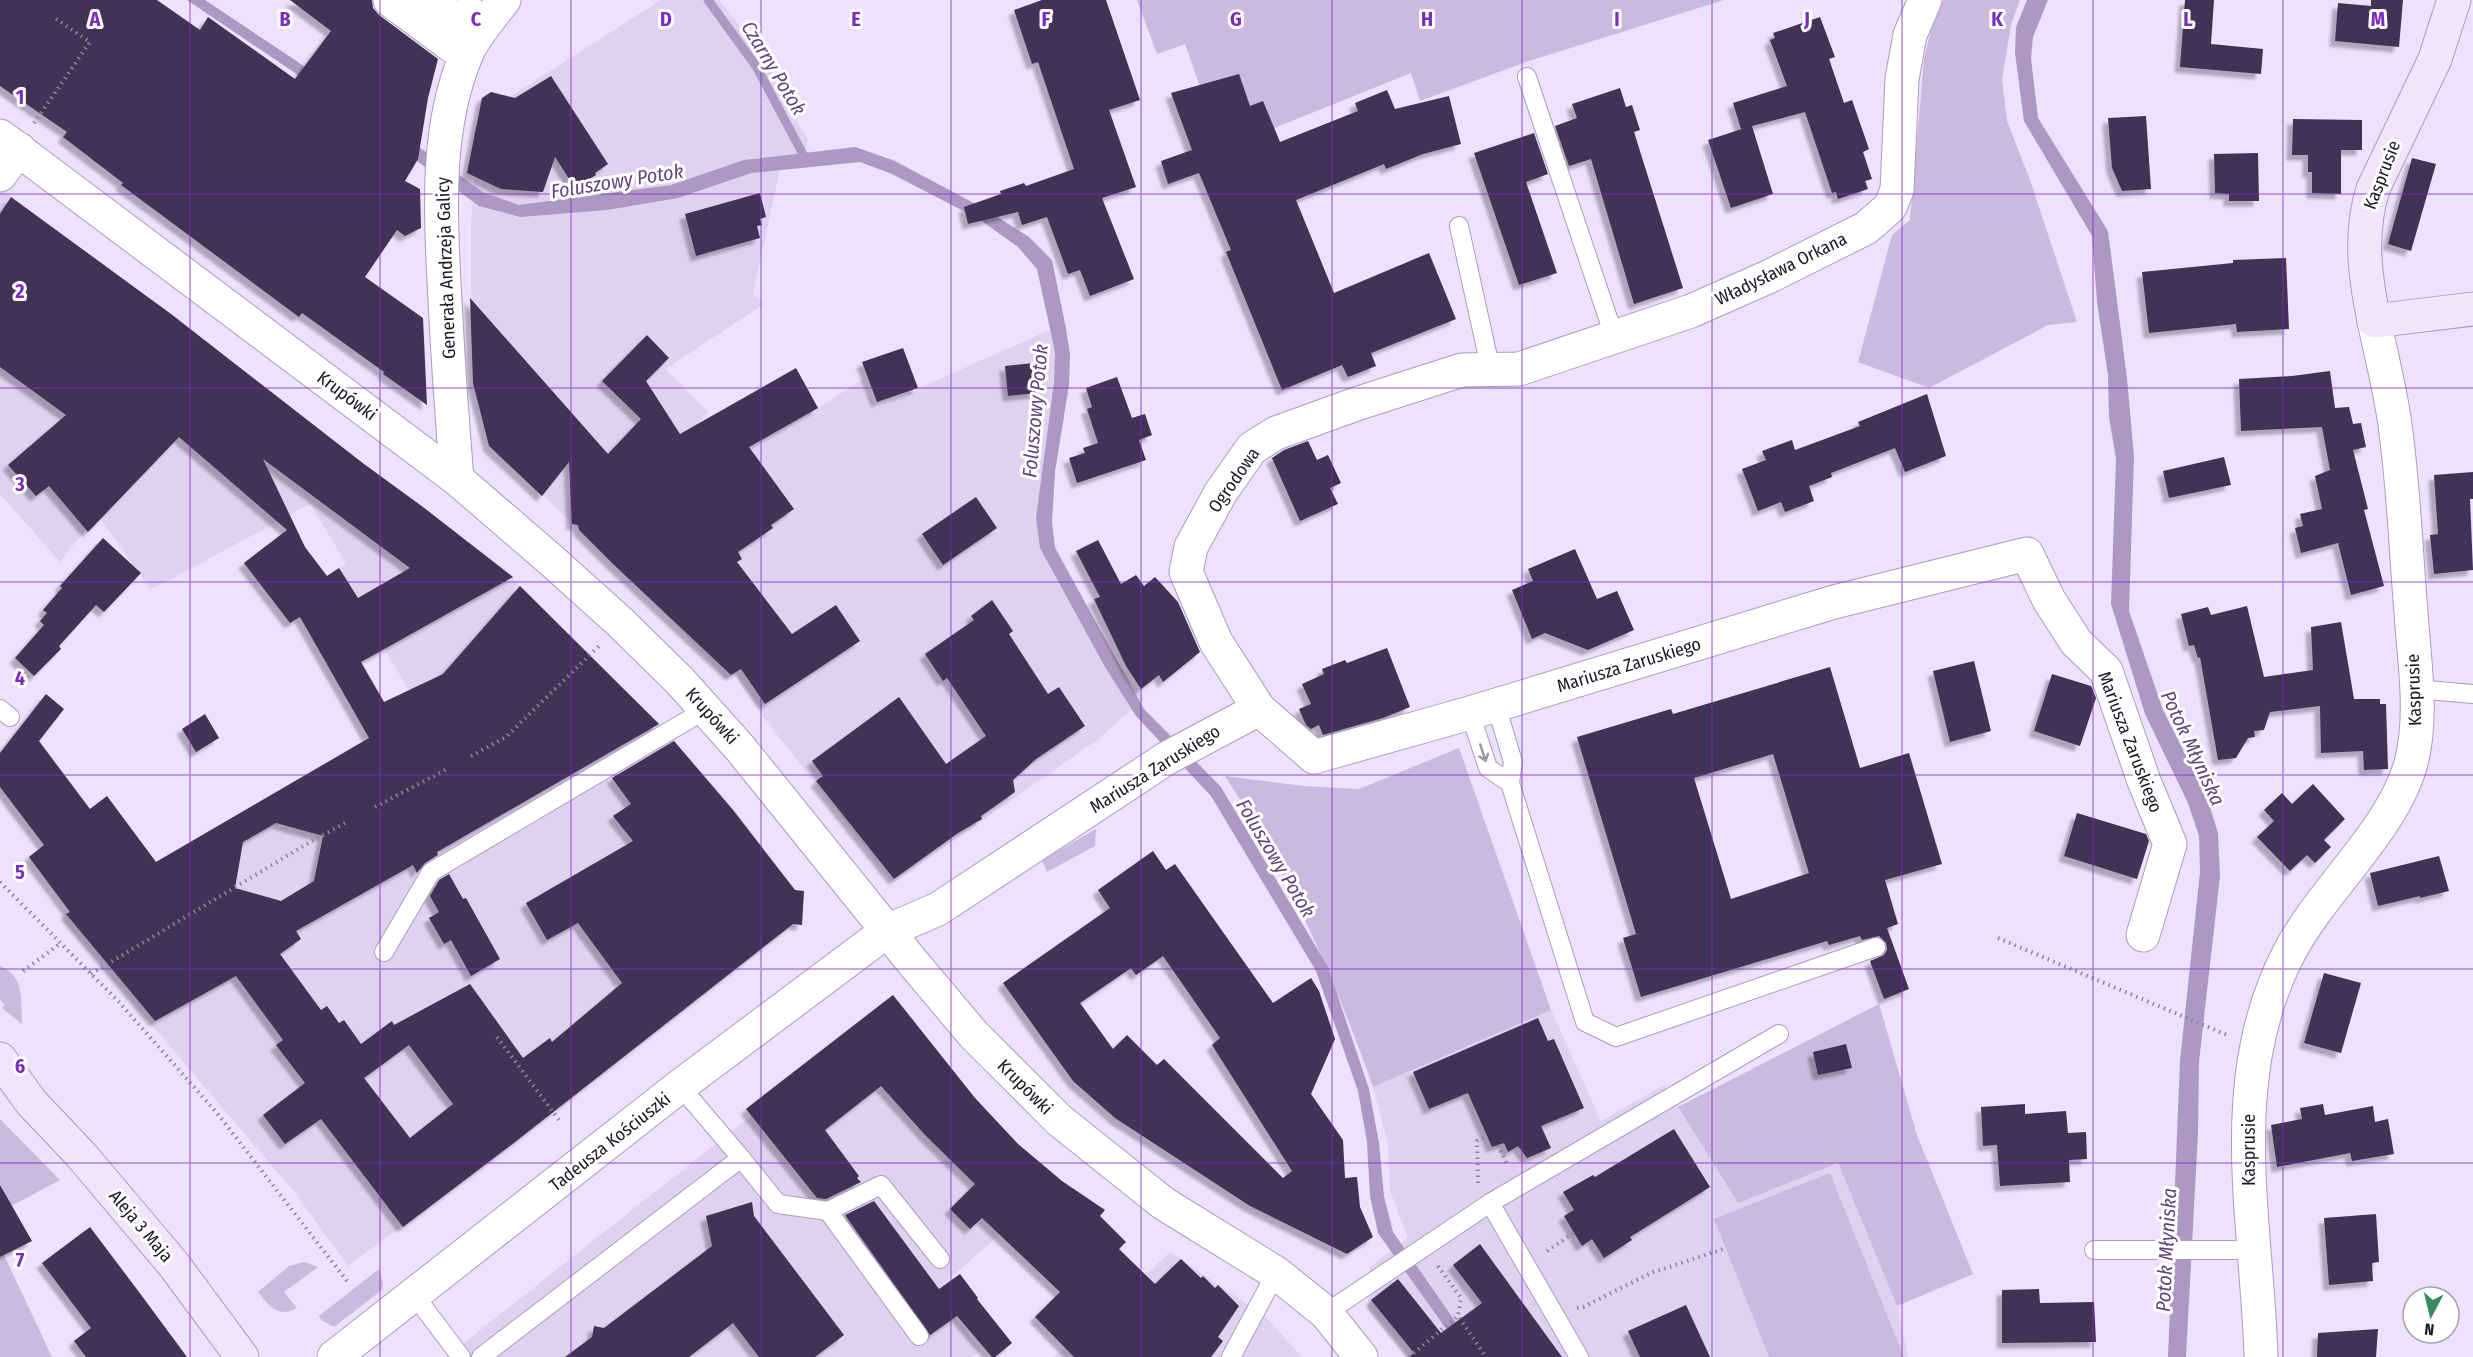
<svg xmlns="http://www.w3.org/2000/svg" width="2473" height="1357" font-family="'Fira Sans Condensed',sans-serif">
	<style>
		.built { fill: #e1d1f1 }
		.green { fill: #cbb9e0 }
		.water { fill: #ad98c3 }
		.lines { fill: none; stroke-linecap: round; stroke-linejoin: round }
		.stream { stroke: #ad98c3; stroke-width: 9 }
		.building { fill: #433055; fill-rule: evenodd; filter: url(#shadow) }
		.lane-casing { stroke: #ac9cbd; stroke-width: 20 }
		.street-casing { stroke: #ac9cbd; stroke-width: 35 }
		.secondary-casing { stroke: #ac9cbd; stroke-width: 35 }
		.path { stroke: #8d8498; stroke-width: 4; stroke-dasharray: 1.5 4.5; stroke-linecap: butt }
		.lane { stroke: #fff; stroke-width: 18 }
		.street { stroke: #fff; stroke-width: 33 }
		.secondary { stroke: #f1e5fc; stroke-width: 33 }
		.oneway { stroke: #99979c }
		.grid { fill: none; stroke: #7b2cbf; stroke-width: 1.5; stroke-opacity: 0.55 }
		.labels { text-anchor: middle; stroke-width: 6; stroke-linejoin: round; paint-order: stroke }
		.street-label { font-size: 18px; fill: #1d1723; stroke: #fff }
		.water-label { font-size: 20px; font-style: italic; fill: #61447d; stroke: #fff }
		.grid-label { font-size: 20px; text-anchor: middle; font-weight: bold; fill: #7b2cbf; stroke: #fff; stroke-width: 6; stroke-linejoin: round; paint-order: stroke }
	</style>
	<defs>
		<filter id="shadow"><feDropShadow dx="-5.5" dy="5.5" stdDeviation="1.5" flood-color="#0004"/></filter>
	</defs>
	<rect width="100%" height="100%" fill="#eee1fd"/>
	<!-- built -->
	<g class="built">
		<polygon points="661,0 719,0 764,56 789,111 808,139 802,165 780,169 753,294 764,304 666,369 708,412 689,435 720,464 818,408 863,379 875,408 1047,331 1066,329 1070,355 1069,385 1055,471 1051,539 1116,660 1144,699 1097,740 893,883 761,714 734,674 726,679 664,612 541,493 496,453 475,392 471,289 471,223 474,179 466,176 475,127 483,121 479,114 480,102 488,95 503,101"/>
		<polygon points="0,189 175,317 358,460 423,507 501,567 657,721 739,815 794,889 804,893 802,922 799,925 793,924 515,1142 348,1266 295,1193 60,917 410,715 409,690 356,602 339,568 346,563 310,504 172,579 150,589 100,518 86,529 60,562 0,494"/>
		<polygon points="893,995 975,1098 1018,1144 1062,1181 936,1290 981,1351 971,1357 446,1357 751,1116 748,1107"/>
		<polygon points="1551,1010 1601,1121 1664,1085 1738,1203 1838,1163 1897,1306 1908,1357 1406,1357 1368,1310 1370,1267 1408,1238 1390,1191 1388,1144 1373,1087"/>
		<polygon points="1170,1252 1266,1317 1302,1357 1053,1357 1069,1345"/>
	</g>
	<!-- green -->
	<g class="green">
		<polygon points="1137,0 1724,0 1529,61 1420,101 1411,73 1222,149 1185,44 1157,54"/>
		<polygon points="1943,0 2020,0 2011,25 2002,79 2007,121 2029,177 2077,322 2048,325 1929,388 1858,362 1892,235 1910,220 1924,59 1931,30"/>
		<path d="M1459 748 1551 1010 1373 1087C1335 979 1288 873 1225 776L1304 786 1359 789Z"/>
		<polygon points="1096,829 1095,846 1047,872 1042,860"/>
		<path d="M0 966C25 976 21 1001 22 1024L2 1008 5 1005 0 1000Z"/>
		<polygon points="1879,1004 1917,1135 1973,1274 1897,1306 1838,1163 1738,1203 1678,1107"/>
		<polygon points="0,1119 60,1180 0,1212"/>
		<polygon points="1830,1173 1904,1357 1769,1357 1714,1219"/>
		<polygon points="0,1245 4,1255 52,1357 0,1357"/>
		<path d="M304 1262 318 1267 284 1292 297 1308C279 1319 268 1305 258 1292L289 1266Z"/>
		<polygon points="379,1269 383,1283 382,1290 334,1327 321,1320 319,1316"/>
	</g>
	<!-- water -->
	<g class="water">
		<polygon points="187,0 205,0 295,60 483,192 519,205 671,185 744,160 855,147 895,161 985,209 1029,237 1052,260 1066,329 1070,355 1069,385 1055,471 1052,521 1055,548 1144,709 1221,787 1328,967 1369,1089 1379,1143 1384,1196 1393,1232 1480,1357 1466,1357 1378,1233 1370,1196 1367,1142 1358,1091 1316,971 1211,796 1136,716 1105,667 1040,548 1036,518 1054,383 1055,352 1037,269 1018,247 979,219 892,174 860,162 751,173 678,198 607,210 520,217 479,206 295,73"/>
		<polygon points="2027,0 2048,0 2033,37 2031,58 2038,118 2108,231 2127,378 2134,456 2129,611 2163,710 2206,794 2218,833 2220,876 2199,1062 2198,1133 2186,1357 2168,1357 2180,1061 2200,872 2199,836 2188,803 2145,714 2111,604 2116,459 2109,417 2108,375 2097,302 2092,236 2024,121 2015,53 2016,27"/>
	</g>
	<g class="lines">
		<!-- stream -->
		<polyline class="stream" points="708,0 756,66 805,158"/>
	</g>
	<!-- building -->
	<g class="building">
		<polygon points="0,0 157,0 200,30 208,17 295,79 331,31 290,0 372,0 373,8 379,15 438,59 428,98 418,159 405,181 420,189 421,228 405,236 397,230 365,277 423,318 427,405 383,374 384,372 302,313 299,317 121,185 123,183 63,137 67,132 0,86"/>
		<polygon points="1042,0 1106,0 1140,100 1109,110 1136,187 1102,198 1134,279 1090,296 1080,270 1068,274 1047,217 1022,225 1018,212 968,224 964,207 1001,194 1000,191 1024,183 1026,186 1074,169 1038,62 1032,64 1014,10"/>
		<polygon points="2185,0 2214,0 2211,44 2263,49 2261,74 2180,67"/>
		<polygon points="2371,0 2403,0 2399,47 2335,41 2338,3 2371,6"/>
		<polygon points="1820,17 1835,57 1829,59 1844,103 1852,100 1869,149 1863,152 1872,179 1865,181 1868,189 1838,199 1836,192 1832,193 1805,112 1752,126 1773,194 1731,208 1708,140 1745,128 1741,129 1733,103 1787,86 1770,40 1775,38 1773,33"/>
		<polygon points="1239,74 1250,106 1263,101 1280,142 1358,111 1355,103 1387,90 1395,109 1449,96 1461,144 1423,154 1386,169 1384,164 1296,200 1334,293 1429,253 1456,319 1371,353 1376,366 1348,377 1342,365 1282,390 1226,252 1231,250 1199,173 1168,184 1161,161 1192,150 1171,93"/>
		<polygon points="551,76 608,164 595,173 596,175 575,188 555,157 543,192 501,189 467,173 482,98 491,92 515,98"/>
		<polygon points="1620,88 1626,107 1632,105 1640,130 1634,132 1683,288 1634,304 1591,159 1569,166 1555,126 1577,118 1572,104"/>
		<polygon points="2146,116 2151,189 2122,191 2112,168 2108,118"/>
		<polygon points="2293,119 2362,120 2362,150 2341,150 2341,194 2312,193 2312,172 2308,172 2308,155 2292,155"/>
		<polygon points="1534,133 1548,174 1526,182 1557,273 1519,285 1474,153"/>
		<polygon points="2258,153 2259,201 2229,201 2229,194 2215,193 2214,154"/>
		<polygon points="2412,158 2436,164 2411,251 2388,244"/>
		<polygon points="760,193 766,217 760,219 762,225 757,226 760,238 696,256 685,214"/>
		<path d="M11 197 171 314 364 464 423 507 513 577 361 662 384 702 443 674 520 586 659 724 437 852 438 855 425 863 417 873 413 865 296 931 301 939 280 954 321 1010 327 1006 339 1023 344 1020 361 1044 392 1021 394 1025 470 984 523 1058 550 1038 552 1042 622 983 578 923 547 940 526 903 633 841 613 816 631 804 612 778 674 741 733 810 795 890 804 891 802 925 793 924 515 1142 403 1227 321 1119 285 1144 263 1115 305 1083 276 1045 283 1040 236 976 155 1021 66 914 70 912 29 857 44 845 0 787V753L46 694 64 709 39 741 90 809 107 796 156 862 369 738 300 617 290 623 244 563 287 530 179 437 88 532 49 486 36 496 8 465 66 415 0 367V214ZM263 459 391 554 410 568 358 598 339 568 327 576 305 547ZM276 823 323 836 314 881 281 901 235 888 243 842ZM409 1045 453 1104 410 1138 364 1078Z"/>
		<polygon points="2286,258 2289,329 2237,332 2236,324 2149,333 2142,272 2233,263 2233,260"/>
		<polygon points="470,298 608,454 641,419 602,381 647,335 669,358 646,381 680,434 796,368 818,408 749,447 794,509 771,525 773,528 738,552 742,559 737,562 792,634 836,605 860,641 765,704 741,669 731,675 613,564 579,530 578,525 572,524 569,462 542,496 489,446 473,383"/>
		<polygon points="903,348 918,388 877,402 862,362"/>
		<polygon points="1033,363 1036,393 1008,396 1005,366"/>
		<polygon points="2330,371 2335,408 2349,407 2353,424 2361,423 2366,447 2353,450 2368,509 2364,510 2384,586 2351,595 2338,543 2301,553 2295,528 2303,526 2300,514 2322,509 2315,476 2330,470 2322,427 2241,431 2239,379 2292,376"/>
		<polygon points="1117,377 1132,418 1145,414 1152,435 1139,440 1146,460 1077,483 1069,458 1085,453 1083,448 1098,443 1087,409 1092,407 1086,388"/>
		<polygon points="1927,394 1946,456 1905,472 1895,448 1831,473 1832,477 1809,486 1814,501 1785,512 1781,502 1758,511 1742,469 1766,460 1762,451 1792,440 1795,450 1860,426 1858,422"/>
		<polygon points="1308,441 1317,460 1328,455 1341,483 1330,488 1338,504 1300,521 1272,458 1284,450"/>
		<polygon points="2224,457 2231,485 2169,498 2163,471"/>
		<polygon points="2473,472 2473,499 2470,499 2473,570 2434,574 2430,535 2438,534 2434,475"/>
		<polygon points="976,497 997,528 943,565 922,534"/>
		<polygon points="103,538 141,573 104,612 96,605 59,646 61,649 34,676 15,658 44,625 40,621 47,613 43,610 62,588 60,586"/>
		<polygon points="1098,540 1121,584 1136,575 1144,586 1155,577 1178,602 1200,652 1163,682 1159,675 1141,689 1126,666 1094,599 1100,597 1076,551"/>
		<polygon points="1575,549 1597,599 1617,591 1634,630 1588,650 1545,633 1532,639 1512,590 1533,581 1528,569"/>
		<polygon points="992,600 1013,631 1009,634 1048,694 1059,687 1085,726 1036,759 1013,780 1015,792 981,816 982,819 958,833 894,879 816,781 823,776 812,761 899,697 946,764 986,736 947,678 943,681 925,654 974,620 971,616"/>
		<polygon points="2247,606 2264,677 2313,670 2311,627 2341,622 2354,699 2380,699 2380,704 2386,704 2388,769 2364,770 2363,751 2321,753 2320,706 2270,712 2264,730 2254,731 2255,737 2248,738 2236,758 2218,760 2200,657 2198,658 2194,645 2189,646 2181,614 2208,607 2211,615"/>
		<polygon points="1387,648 1410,707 1383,718 1323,735 1319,725 1311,729 1306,725 1299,709 1311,704 1302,684 1324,674 1322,669 1345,660 1347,663"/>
		<polygon points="1974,661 1991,731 1950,742 1933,671"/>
		<path d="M1830 667 1860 768 1909 753 1942 864 1885 880 1898 924 1887 928 1909 989 1884 999 1870 961 1884 955 1887 950 1886 943 1879 936 1862 940 1860 936 1829 945 1827 941 1641 997 1623 938 1636 934 1577 737 1671 709 1673 714ZM1773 754 1809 873 1731 899 1694 778Z"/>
		<polygon points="2052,674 2091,686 2096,698 2080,746 2034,731"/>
		<polygon points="205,714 219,738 196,752 182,729"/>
		<polygon points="2313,784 2345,819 2324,840 2331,847 2315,863 2307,855 2290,871 2257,837 2274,821 2264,810 2282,793 2292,804"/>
		<polygon points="2077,813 2146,834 2149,841 2137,879 2064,856"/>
		<path d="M1153 851 1166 870 1175 864 1273 1003 1311 978 1319 991 1335 1039 1311 1094 1343 1140 1345 1178 1357 1177 1360 1207 1373 1237 1347 1254 1250 1206 1115 1118 1073 1081 1003 983 1110 908 1098 890ZM1163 956 1220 1038 1212 1045 1292 1171 1283 1178 1164 1059 1157 1065 1127 1035 1113 1049 1080 1003 1131 968 1136 975Z"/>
		<polygon points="2439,856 2449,891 2420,898 2420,896 2378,906 2370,873"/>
		<polygon points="449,874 463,899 466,898 500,959 471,976 451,940 444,944 429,918 439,912 430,896 439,880"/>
		<polygon points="2324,973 2361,983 2341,1053 2304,1043"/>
		<polygon points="893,995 975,1098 1018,1144 1062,1181 1105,1210 1100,1216 1126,1242 1119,1249 1155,1284 1181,1259 1201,1278 1203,1276 1215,1288 1218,1285 1239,1306 1218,1337 1223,1341 1211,1357 1074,1357 1035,1317 1060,1292 982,1218 970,1229 950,1209 975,1184 926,1136 881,1086 825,1130 859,1176 857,1178 861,1182 826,1199 817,1198 746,1109"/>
		<polygon points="1538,1018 1548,1041 1554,1039 1584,1108 1541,1126 1551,1148 1527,1158 1518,1146 1508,1152 1504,1143 1492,1147 1468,1093 1429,1109 1413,1072"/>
		<polygon points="1846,1044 1852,1068 1818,1075 1813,1052"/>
		<polygon points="2025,1104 2025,1114 2066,1111 2068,1133 2086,1132 2087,1159 2069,1160 2070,1182 2000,1186 1997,1145 1983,1146 1981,1107"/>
		<polygon points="2323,1104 2325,1115 2373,1106 2375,1122 2388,1119 2394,1154 2352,1161 2350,1153 2277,1167 2271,1125 2302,1119 2300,1108"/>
		<polygon points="1674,1129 1710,1187 1630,1237 1632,1240 1604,1258 1592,1239 1582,1246 1564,1216 1574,1210 1563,1192 1593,1175 1595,1177"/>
		<polygon points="0,1185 32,1241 0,1257"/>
		<polygon points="874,1201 939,1289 960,1274 978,1298 977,1299 1012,1343 995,1357 992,1357 957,1316 930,1335 845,1215"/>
		<polygon points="752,1202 754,1216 844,1335 815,1357 759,1357 733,1323 689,1357 565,1357 592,1337 594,1326 604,1328 712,1246 706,1216"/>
		<polygon points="2376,1214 2379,1262 2372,1263 2373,1281 2329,1285 2324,1218"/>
		<polygon points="90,1227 139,1292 187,1357 86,1357 74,1341 91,1328 42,1263"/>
		<polygon points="1480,1244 1509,1284 1562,1357 1409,1357 1414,1353 1371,1300 1398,1279 1441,1333 1482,1303 1453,1265"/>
		<polygon points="2039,1289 2040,1303 2094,1302 2096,1342 2002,1343 2002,1290"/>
		<polygon points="1686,1305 1710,1357 1640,1357 1628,1331"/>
		<polygon points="2378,1329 2376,1357 2317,1357 2318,1333"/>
	</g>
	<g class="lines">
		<defs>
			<g id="lane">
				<polyline points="1527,77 1614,336"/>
				<polyline points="1459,226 1491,371"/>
				<polyline points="2416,689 2473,694"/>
				<polyline points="1496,705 1513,762 1510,783 1585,1022 1616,1037 1876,947"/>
				<polyline points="0,709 10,717"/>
				<polyline points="1470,713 1488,768 1510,783"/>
				<polyline points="384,952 431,872 705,710"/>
				<polyline points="741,1158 778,1204 828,1211 919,1336"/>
				<polyline points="1490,1203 1579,1357"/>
				<polyline points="828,1211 881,1185 940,1259"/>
				<polyline points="2094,1250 2254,1250"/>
				<polyline points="415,1296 461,1357"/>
				<polyline points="1326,1313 1490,1203 1779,1034"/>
				<polyline points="481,1357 741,1158 680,1086"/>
				<polyline points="1231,1357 1276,1273"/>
			</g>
			<g id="street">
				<polyline points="390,0 452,46 469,12"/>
				<polyline points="429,0 476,36"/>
				<polyline points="1925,0 1910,35 1902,79 1897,190 1890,207 1866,228 1768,277 1691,311 1519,369 1462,370 1359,403 1276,433 1252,448 1221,492 1191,547 1186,572 1216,642 1259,709 1314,757 1470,713 1834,602 2027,554 2049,600 2076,642 2106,671 2144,781 2170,844 2143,935"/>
				<polyline points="0,136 457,479 551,560 621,623 680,681 740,748 910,959 973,1034 1059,1120 1163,1203 1276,1273 1326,1313 1361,1357"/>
				<polyline points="0,175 19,149"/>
				<path d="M457 479C452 419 448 360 445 301 441 218 434 130 467 53 476 33 491 17 504 0"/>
				<polyline points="334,1357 680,1086 887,931 938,909 1167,758 1259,709"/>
				<path d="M2261 1357C2257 1220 2222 1079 2290 951 2324 887 2396 827 2412 759 2423 712 2414 660 2411 612 2406 553 2404 493 2396 433 2392 396 2382 359 2374 321"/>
			</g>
			<g id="secondary">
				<path d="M2454 0 2435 59 2373 189C2359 234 2365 276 2374 321L2473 309"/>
				<polyline points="0,1059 31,1102 82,1156 174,1265 242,1357"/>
			</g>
		</defs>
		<!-- lane casing -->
		<use href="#lane" class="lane-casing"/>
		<!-- street casing -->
		<use href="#street" class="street-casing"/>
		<!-- secondary casing -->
		<use href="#secondary" class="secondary-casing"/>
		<!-- path -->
		<g class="path">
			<polyline points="34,123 90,42 56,19"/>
			<polyline points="471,756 506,737 600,645"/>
			<polyline points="375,807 447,769"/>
			<polyline points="0,882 119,1002 217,1113 347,1281"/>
			<polyline points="1998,938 2227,1035"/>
			<polyline points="23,971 61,943"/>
			<polyline points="91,974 310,842 349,821"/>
			<polyline points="497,1037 559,1120"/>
			<polyline points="1498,1145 1508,1166"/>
			<polyline points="1478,1183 1477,1141 1487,1136"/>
			<polyline points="1547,1251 1574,1233"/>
			<polyline points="1438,1266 1461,1298 1458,1316 1486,1357"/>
			<polyline points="1577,1308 1583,1307 1651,1273 1726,1248"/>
			<polyline points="1409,1357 1458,1316"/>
		</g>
		<!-- lane -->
		<use href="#lane" class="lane"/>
		<!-- street -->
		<use href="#street" class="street"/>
		<!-- secondary -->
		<use href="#secondary" class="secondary"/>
	</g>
	<!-- one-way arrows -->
	<defs><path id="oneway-shaft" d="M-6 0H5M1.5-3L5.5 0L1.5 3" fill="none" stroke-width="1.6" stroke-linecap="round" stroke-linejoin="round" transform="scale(1.5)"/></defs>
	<use class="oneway" href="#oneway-shaft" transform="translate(1483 753) rotate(72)"/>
	<!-- grid -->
	<path class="grid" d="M190 0V1357M380 0V1357M571 0V1357M761 0V1357M951 0V1357M1141 0V1357M1332 0V1357M1522 0V1357M1712 0V1357M1902 0V1357M2093 0V1357M2283 0V1357M0 194H2473M0 388H2473M0 582H2473M0 775H2473M0 969H2473M0 1163H2473"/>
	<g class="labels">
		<!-- street labels -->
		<g class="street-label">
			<text transform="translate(2382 175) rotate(-69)" y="6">Kasprusie</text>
			<text transform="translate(446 268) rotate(-92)" y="6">Generała Andrzeja Galicy</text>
			<text transform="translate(1781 269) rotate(-26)" y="6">Władysława Orkana</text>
			<text transform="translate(347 396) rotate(37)" y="6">Krupówki</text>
			<text transform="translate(1234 480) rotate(-55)" y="6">Ogrodowa</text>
			<text transform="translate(1629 665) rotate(-17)" y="6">Mariusza Zaruskiego</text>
			<text transform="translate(2414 690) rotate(-92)" y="6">Kasprusie</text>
			<text transform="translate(712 716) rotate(48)" y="6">Krupówki</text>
			<text transform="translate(2130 742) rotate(69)" y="6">Mariusza Zaruskiego</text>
			<text transform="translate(1155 769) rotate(-32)" y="6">Mariusza Zaruskiego</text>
			<text transform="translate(1025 1087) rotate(45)" y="6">Krupówki</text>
			<text transform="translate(610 1142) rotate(-38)" y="6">Tadeusza Kościuszki</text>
			<text transform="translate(2249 1150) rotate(-90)" y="6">Kasprusie</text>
			<text transform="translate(141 1226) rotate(50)" y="6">Aleja 3 Maja</text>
		</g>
		<!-- water labels -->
		<g class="water-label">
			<text transform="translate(774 68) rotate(59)" y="7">Czarny Potok</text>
			<text transform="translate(617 181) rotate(-9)" y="7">Foluszowy Potok</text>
			<text transform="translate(1035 411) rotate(-85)" y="7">Foluszowy Potok</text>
			<text transform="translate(2193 748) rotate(65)" y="7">Potok Młyniska</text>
			<text transform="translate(1276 858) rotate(59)" y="7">Foluszowy Potok</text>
			<text transform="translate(2166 1250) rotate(-87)" y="7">Potok Młyniska</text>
		</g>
	</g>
	<g class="grid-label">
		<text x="95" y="26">A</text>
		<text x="285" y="26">B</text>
		<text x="476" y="26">C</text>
		<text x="666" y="26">D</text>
		<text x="856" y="26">E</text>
		<text x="1046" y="26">F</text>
		<text x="1236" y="26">G</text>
		<text x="1427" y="26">H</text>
		<text x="1617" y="26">I</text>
		<text x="1807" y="26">J</text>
		<text x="1997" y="26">K</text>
		<text x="2188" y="26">L</text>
		<text x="2378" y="26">M</text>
		<text x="20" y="104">1</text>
		<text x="20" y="298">2</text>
		<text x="20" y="491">3</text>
		<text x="20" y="685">4</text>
		<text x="20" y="879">5</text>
		<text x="20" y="1073">6</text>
		<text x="20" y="1267">7</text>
	</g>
	<!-- north arrow -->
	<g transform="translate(2431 1315) rotate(187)"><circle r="28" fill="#ffffff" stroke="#a5a2a7" stroke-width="1.5"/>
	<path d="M0-4.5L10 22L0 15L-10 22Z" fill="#378b5d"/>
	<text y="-9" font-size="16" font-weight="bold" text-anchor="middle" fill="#1d1723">N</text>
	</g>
</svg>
